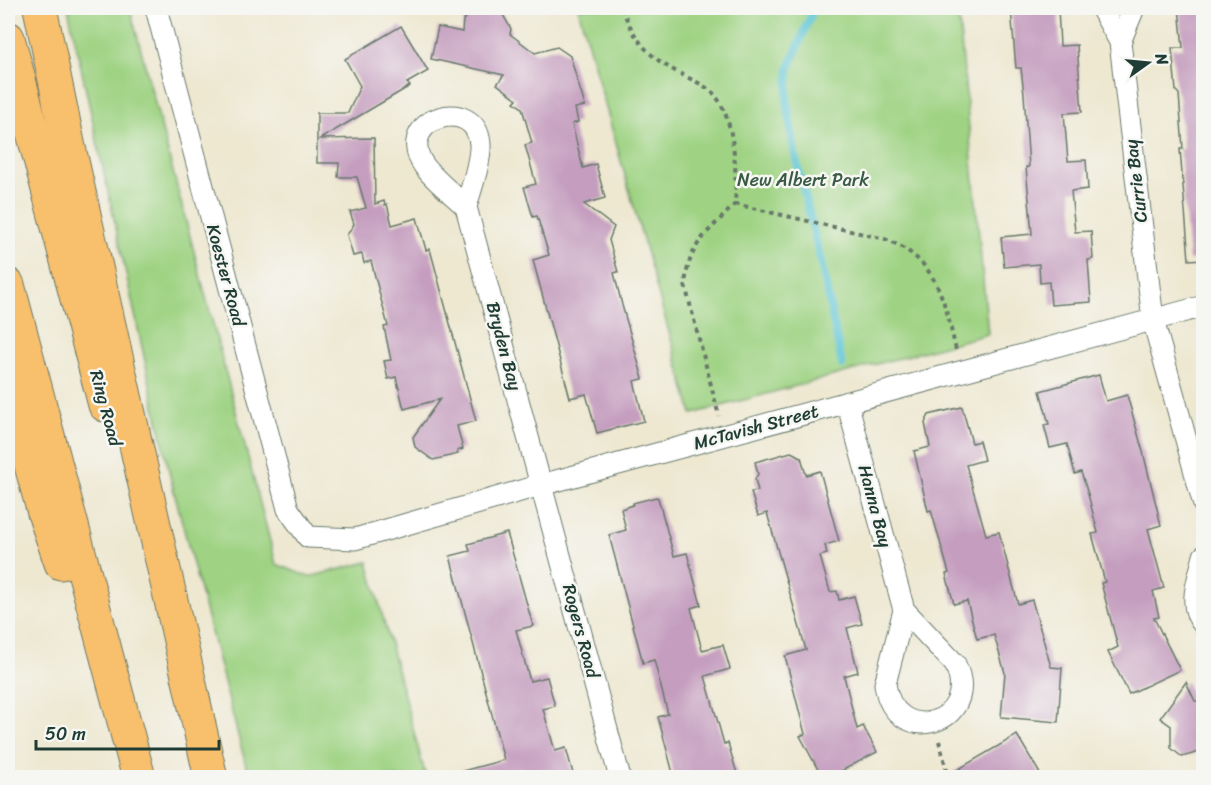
<svg xmlns="http://www.w3.org/2000/svg" width="1211" height="785" font-family="Sriracha,sans-serif">
	<style>
		.green { fill: #9fd383; stroke: #5f885c; stroke-width: 1.5 }
		.lines { fill: none; stroke-linecap: round; stroke-linejoin: round }
		.stream { stroke: #5ac5d4; stroke-width: 8 }
		.building { fill: #c59ebf }
		.street-casing { stroke: #67796b; stroke-width: 23 }
		.highway-casing { stroke: #67796b; stroke-width: 35 }
		.path { stroke: #67796b; stroke-width: 4; stroke-dasharray: 4.5 4.5; stroke-linecap: butt }
		.street { stroke: #fff; stroke-width: 21 }
		.highway { stroke: #f8bf6c; stroke-width: 33 }
		.labels { text-anchor: middle; stroke-width: 5; stroke-linejoin: round; paint-order: stroke }
		.park-label { font-size: 18px; fill: #395b44; stroke: #f6f6f2 }
		.street-label { font-size: 18px; fill: #1f3d34; stroke: #f6f6f2 }
	</style>
	<rect width="100%" height="100%" fill="#f6f6f2"/>
	<filter id="ink" filterUnits="userSpaceOnUse"><feTurbulence type="fractalNoise" baseFrequency=".0167" numOctaves="2"/><feDisplacementMap in="SourceGraphic" scale="12" xChannelSelector="R" yChannelSelector="G"/><feConvolveMatrix kernelMatrix="1 2 1 2 8 2 1 2 1" color-interpolation-filters="sRGB"/></filter>
	<filter id="wash" filterUnits="userSpaceOnUse"><feTurbulence type="fractalNoise" baseFrequency=".008" numOctaves="4" result="noise"/><feDisplacementMap in="SourceGraphic" scale="24" xChannelSelector="R" yChannelSelector="G"/><feGaussianBlur stdDeviation="1.35" result="paint"/><feColorMatrix in="noise" values="0 0 0 0 0 0 0 0 0 0 0 0 0 0 0 0 0 1.4 0 .05"/><feComposite in="paint" operator="in"/></filter>
	<g filter="url(#wash)">
		<rect width="100%" height="100%" fill="#eee8d1"/>
		<!-- green -->
		<g class="green">
			<polygon points="68,8 130,8 276,564 309,577 368,562 426,777 249,777 171,480"/>
			<polygon points="578,8 958,8 988,334 692,414"/>
		</g>
		<g class="lines">
			<!-- stream -->
			<polyline class="stream" points="814,8 789,68 787,102 795,155 821,262 842,365"/>
		</g>
		<g id="blocks">
			<!-- building -->
			<g class="building">
				<polygon points="479,8 499,8 511,29 510,34 535,53 557,47 570,56 585,106 575,108 578,122 572,124 583,168 596,164 605,198 584,204 614,227 609,240 618,272 614,273 622,305 643,379 634,381 644,421 597,433 586,394 570,398 533,260 549,255 537,216 533,217 524,187 536,184 525,145 532,143 522,108 514,102 517,99 497,84 504,75 431,59 438,27 462,32 463,20"/>
				<polygon points="1029,8 1058,8 1060,46 1077,45 1082,112 1064,113 1068,161 1086,160 1088,189 1071,191 1075,232 1091,231 1093,259 1088,260 1091,302 1051,305 1049,282 1040,283 1039,264 1004,267 1001,237 1032,234 1026,167 1029,167 1024,94 1021,68 1016,68 1011,9"/>
				<polygon points="1179,8 1203,8 1203,259 1189,260 1180,149 1183,149 1179,94 1176,91 1172,48 1183,48"/>
				<polygon points="401,26 428,71 407,83 410,86 320,139 374,138 375,204 384,201 385,205 387,204 392,225 417,218 426,250 430,249 476,421 457,426 463,449 457,451 458,454 433,460 415,447 413,437 440,399 404,409 396,377 388,379 384,361 391,360 384,327 388,326 371,261 364,263 362,254 353,256 347,235 354,224 350,212 366,208 357,177 338,177 339,163 317,163 317,113 348,113 360,86 345,59"/>
				<polygon points="1099,375 1106,401 1127,395 1143,452 1161,525 1148,529 1164,588 1153,591 1159,617 1154,618 1180,670 1129,694 1108,652 1118,647 1101,583 1105,582 1092,534 1098,533 1088,494 1081,472 1075,474 1067,444 1050,448 1044,425 1049,424 1040,391"/>
				<polygon points="962,407 972,443 979,441 984,460 966,465 986,535 999,532 1018,604 1032,600 1051,667 1062,668 1058,722 1001,717 1005,673 994,635 977,639 967,601 954,604 946,574 949,573 931,510 928,511 914,451 930,447 925,423 929,415"/>
				<polygon points="791,452 801,457 806,475 820,471 839,541 825,545 827,554 820,556 830,592 837,591 839,600 854,596 862,624 847,628 858,672 844,676 857,729 863,726 877,752 830,777 822,777 800,736 805,734 785,656 806,650 767,513 758,516 751,492 758,491 755,479 758,474 755,462"/>
				<polygon points="656,497 658,498 674,556 687,553 701,605 691,608 702,650 723,645 730,669 705,676 724,744 728,743 738,777 674,777 658,717 668,714 654,660 643,663 609,535 626,530 621,509 633,505 633,503"/>
				<polygon points="507,533 533,626 516,630 530,681 547,677 555,706 543,709 555,751 566,748 574,777 463,777 462,771 504,760 450,556 470,551 468,544"/>
				<polygon points="1186,682 1195,701 1203,701 1203,751 1182,757 1171,748 1171,726 1160,718"/>
				<polygon points="1017,735 1042,777 945,777"/>
			</g>
		</g>
	</g>
	<g filter="url(#ink)">
		<use href="#blocks" fill-opacity="0" stroke="#67796b" stroke-width="1.5"/>
		<g class="lines">
			<defs>
				<g id="street">
					<polyline points="156,8 288,509 308,537 355,539 541,485 1204,306"/>
					<polyline points="1101,8 1120,42 1153,320 1204,505"/>
					<polyline points="1120,42 1134,8"/>
					<path d="M466 207C453 194 430 177 421 161 398 117 476 95 480 144 481 161 471 189 466 207L620 778"/>
					<path d="M847 402 904 610 955 664C983 724 894 750 885 684L904 610"/>
					<path d="M1204 556C1199 578 1186 606 1204 625"/>
				</g>
				<g id="highway">
					<polyline points="40,8 68,143 211,778"/>
					<polyline points="8,38 105,405"/>
					<polyline points="8,285 139,778"/>
					<polyline points="8,381 44,513 61,563"/>
				</g>
			</defs>
			<!-- street casing -->
			<use href="#street" class="street-casing"/>
			<!-- highway casing -->
			<use href="#highway" class="highway-casing"/>
			<!-- path -->
			<g class="path">
				<path d="M622 8C635 41 649 58 681 74 692 80 705 85 713 93 735 116 737 173 735 204 708 233 689 242 685 285L719 416"/>
				<path d="M735 204 885 239C938 260 944 300 956 350"/>
				<polyline points="939,741 949,778"/>
			</g>
			<!-- street -->
			<use href="#street" class="street"/>
			<!-- highway -->
			<use href="#highway" class="highway"/>
		</g>
	</g>
	<g class="labels">
		<!-- park labels -->
		<g class="park-label">
			<text x="803" y="186">New Albert Park</text>
		</g>
		<!-- street labels -->
		<g class="street-label">
			<text transform="translate(1136 181) rotate(-97)" y="6">Currie Bay</text>
			<text transform="translate(226 275) rotate(75)" y="6">Koester Road</text>
			<text transform="translate(504 346) rotate(75)" y="6">Bryden Bay</text>
			<text transform="translate(106 408) rotate(75)" y="6">Ring Road</text>
			<text transform="translate(756 427) rotate(-15)" y="6">McTavish Street</text>
			<text transform="translate(875 506) rotate(75)" y="6">Hanna Bay</text>
			<text transform="translate(581 631) rotate(75)" y="6">Rogers Road</text>
		</g>
	</g>
	<!-- margin -->
	<rect width="1211" height="785" fill="none" stroke="#f6f6f2" stroke-width="30"/>
	<!-- north arrow -->
	<g transform="translate(1148 63) rotate(75)" stroke="#f6f6f2" stroke-width="4.5" paint-order="stroke">
	<path d="M0-4.5L10 22L0 15L-10 22Z" fill="#1f3d34"/>
	<text y="-9" font-size="16" font-weight="bold" text-anchor="middle" fill="#1f3d34">N</text>
	</g>
	<!-- scale -->
	<path d="M36 740v9h183v-9" fill="none" stroke="#1f3d34" stroke-width="3"/>
	<text x="45" y="740" font-size="18" fill="#1f3d34" stroke="#f6f6f2" stroke-width="4.5" paint-order="stroke">50 m</text>
</svg>
